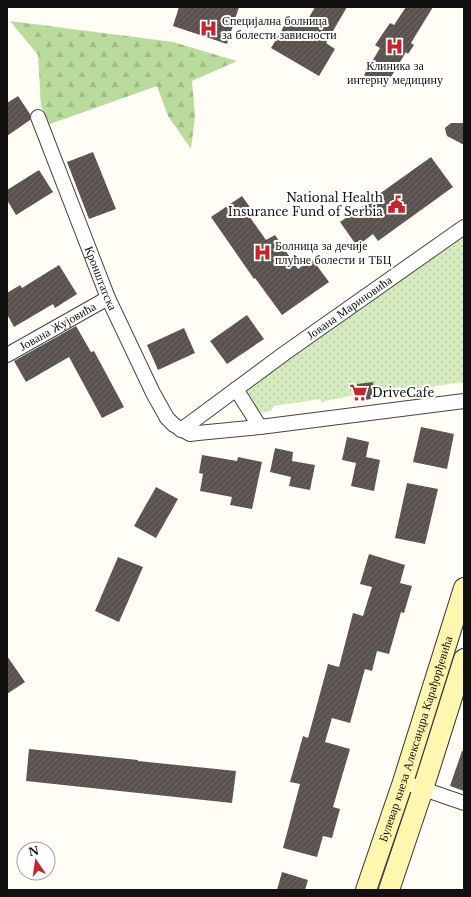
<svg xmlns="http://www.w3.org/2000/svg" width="471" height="897" font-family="'Libre Baskerville',serif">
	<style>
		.forest { fill: url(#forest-firs) }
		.park { fill: url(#park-dots) }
		.building { fill: url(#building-hatch) }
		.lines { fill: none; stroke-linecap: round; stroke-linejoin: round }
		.street-casing { stroke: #444; stroke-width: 16 }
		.secondary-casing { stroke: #333; stroke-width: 22 }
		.street { stroke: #fff; stroke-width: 14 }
		.secondary { stroke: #fff6b0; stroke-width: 20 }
		.labels { text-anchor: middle; stroke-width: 4; stroke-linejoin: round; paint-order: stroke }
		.poi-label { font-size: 12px; fill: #111; stroke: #fff; text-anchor: start }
		.street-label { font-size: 12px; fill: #111; stroke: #fff }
	</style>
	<defs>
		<pattern id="forest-firs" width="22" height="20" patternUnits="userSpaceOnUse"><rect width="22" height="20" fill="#b9dc9c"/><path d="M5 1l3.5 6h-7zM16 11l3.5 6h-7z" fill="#9ebc85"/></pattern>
		<pattern id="park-dots" width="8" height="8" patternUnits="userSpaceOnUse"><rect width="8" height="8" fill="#d5ebbd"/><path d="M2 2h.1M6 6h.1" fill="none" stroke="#b6c8a1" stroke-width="1.8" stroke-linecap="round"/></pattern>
		<pattern id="building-hatch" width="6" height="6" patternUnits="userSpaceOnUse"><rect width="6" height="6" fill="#5a524d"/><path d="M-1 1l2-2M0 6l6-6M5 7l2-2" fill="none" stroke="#6d6662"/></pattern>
	</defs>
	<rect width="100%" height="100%" fill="#fffdf5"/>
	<!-- forest -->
	<polygon class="forest" points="10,21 173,42 237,61 192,81 195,116 191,149 168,116 157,86 50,124 41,106 38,55"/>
	<!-- park -->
	<polygon class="park" points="464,237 464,382 402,391 400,387 375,391 373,382 357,385 359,394 321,402 321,399 274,406 271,411 261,413 244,390"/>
	<!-- building -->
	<g class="building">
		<polygon points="179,7 239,7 227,44 173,26"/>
		<polygon points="315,7 347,7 326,43 335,49 319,76 271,48 287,21 297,27 303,18 307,21"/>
		<polygon points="406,7 433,7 411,43 414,45 408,54 406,52 385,87 364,75 380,48 375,45 390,23 394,25"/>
		<polygon points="18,96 30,114 30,120 7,136 7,103"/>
		<polygon points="451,123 464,123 464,145 447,136 446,133 445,128"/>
		<polygon points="93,152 116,209 89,219 67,162"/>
		<polygon points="431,157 453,187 378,241 373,234 357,246 340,222"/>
		<polygon points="39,170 53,192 16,215 7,200 7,190"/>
		<polygon points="242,196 254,213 249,216 266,240 275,235 298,269 312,259 329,282 282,315 255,278 254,279 211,217"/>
		<polygon points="59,265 77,294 55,308 53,304 14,327 7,314 7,293 20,285 22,288"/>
		<polygon points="247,315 264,339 227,364 210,341"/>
		<polygon points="76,326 91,352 94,351 124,407 102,418 69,357 26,382 14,361"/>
		<polygon points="184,328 195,353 158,370 147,345"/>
		<polygon points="373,382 376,398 360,401 357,384"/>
		<polygon points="421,427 454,434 447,469 413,462"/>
		<polygon points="347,437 369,442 366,457 380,460 374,491 351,486 356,463 342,460"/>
		<polygon points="275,448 293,452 292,461 315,465 310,490 289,486 291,477 270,472"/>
		<polygon points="202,455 237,461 238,457 262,462 252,509 230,505 232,497 200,491 203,474 199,473"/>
		<polygon points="407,483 438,489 425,544 395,538"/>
		<polygon points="156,487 178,499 156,538 134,526"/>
		<polygon points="369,554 405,565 400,583 412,586 404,613 401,612 389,654 377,651 372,671 365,669 350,723 332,718 325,742 350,749 333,807 340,809 332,838 323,836 317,857 283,848 300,784 290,782 303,736 308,738 328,664 339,667 353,613 363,616 372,587 360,584"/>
		<polygon points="118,557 143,567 119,622 95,611"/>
		<polygon points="7,656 25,682 7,694"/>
		<polygon points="29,749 138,760 138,761 236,771 232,803 26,781"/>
		<polygon points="462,751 464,751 464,791 450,786"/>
		<polygon points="282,872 308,880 305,890 277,890"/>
	</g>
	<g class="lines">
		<defs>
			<g id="street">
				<path id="s1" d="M38 117 108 298 153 393 167 418 174 425 190 434 198 433 260 427 464 401"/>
				<path id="s2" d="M7 355 108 298"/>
				<polyline points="236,389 260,427"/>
				<path id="s3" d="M181 430 285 353 464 227"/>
				<polyline points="403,782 464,803"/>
			</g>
			<g id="secondary">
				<path id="s4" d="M366 890 403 782 464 588"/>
				<polyline points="389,890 423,789 464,659"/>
			</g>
		</defs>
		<!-- street casing -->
		<use href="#street" class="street-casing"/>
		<!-- secondary casing -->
		<use href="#secondary" class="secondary-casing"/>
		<!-- street -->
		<use href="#street" class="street"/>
		<!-- secondary -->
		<use href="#secondary" class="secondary"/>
	</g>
	<!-- icons -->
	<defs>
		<symbol id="hospital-bare" viewBox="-9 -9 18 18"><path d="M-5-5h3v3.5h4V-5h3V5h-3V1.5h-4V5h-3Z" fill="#c4262e" stroke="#fff" stroke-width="2.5" paint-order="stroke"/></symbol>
		<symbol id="civic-bare" viewBox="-9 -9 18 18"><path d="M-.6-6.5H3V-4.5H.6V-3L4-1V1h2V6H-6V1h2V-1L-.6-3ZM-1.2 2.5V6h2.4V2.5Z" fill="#c4262e" stroke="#fff" stroke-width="2.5" paint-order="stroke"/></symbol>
		<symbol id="supermarket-bare" viewBox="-9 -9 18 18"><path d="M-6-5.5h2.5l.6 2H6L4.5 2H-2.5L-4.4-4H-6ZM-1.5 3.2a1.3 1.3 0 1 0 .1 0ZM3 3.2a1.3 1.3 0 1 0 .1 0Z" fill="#c4262e" stroke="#fff" stroke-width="2.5" paint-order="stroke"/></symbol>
	</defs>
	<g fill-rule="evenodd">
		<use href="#hospital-bare" x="196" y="16" width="25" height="25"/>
		<use href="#hospital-bare" x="382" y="34" width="25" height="25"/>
		<use href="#civic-bare" x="384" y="192" width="25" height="25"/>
		<use href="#hospital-bare" x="250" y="240" width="25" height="25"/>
		<use href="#supermarket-bare" x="346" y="380" width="25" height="25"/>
	</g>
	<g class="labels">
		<!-- poi labels -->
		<g class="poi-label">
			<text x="222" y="25">Специјална болница<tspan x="222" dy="14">за болести зависности</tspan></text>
			<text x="395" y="70" text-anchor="middle">Клиника за<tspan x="395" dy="14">интерну медицину</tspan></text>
			<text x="383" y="202" text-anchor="end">National Health<tspan x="383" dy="14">Insurance Fund of Serbia</tspan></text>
			<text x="275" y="250">Болница за дечије<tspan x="275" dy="14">плућне болести и ТБЦ</tspan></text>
			<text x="372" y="397">DriveCafe</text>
		</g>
		<!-- street labels -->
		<g class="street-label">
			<text dy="4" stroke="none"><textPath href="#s1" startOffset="173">Кронштатска</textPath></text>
			<text dy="4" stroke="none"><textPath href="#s3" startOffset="208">Јована Мариновића</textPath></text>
			<text dy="4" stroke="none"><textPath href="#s2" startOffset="58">Јована Жујовића</textPath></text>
			<text dy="4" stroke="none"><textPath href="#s4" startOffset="159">Булевар кнеза Александра Карађорђевића</textPath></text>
		</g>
	</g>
	<!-- border -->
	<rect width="471" height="897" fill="none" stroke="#111111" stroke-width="16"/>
	<!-- north arrow -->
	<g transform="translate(36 861) rotate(347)"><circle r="19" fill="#ffffff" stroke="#a0a0a0"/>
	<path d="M0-3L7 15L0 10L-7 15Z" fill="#c4262e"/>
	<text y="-6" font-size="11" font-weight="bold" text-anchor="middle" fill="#111111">N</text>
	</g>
</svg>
